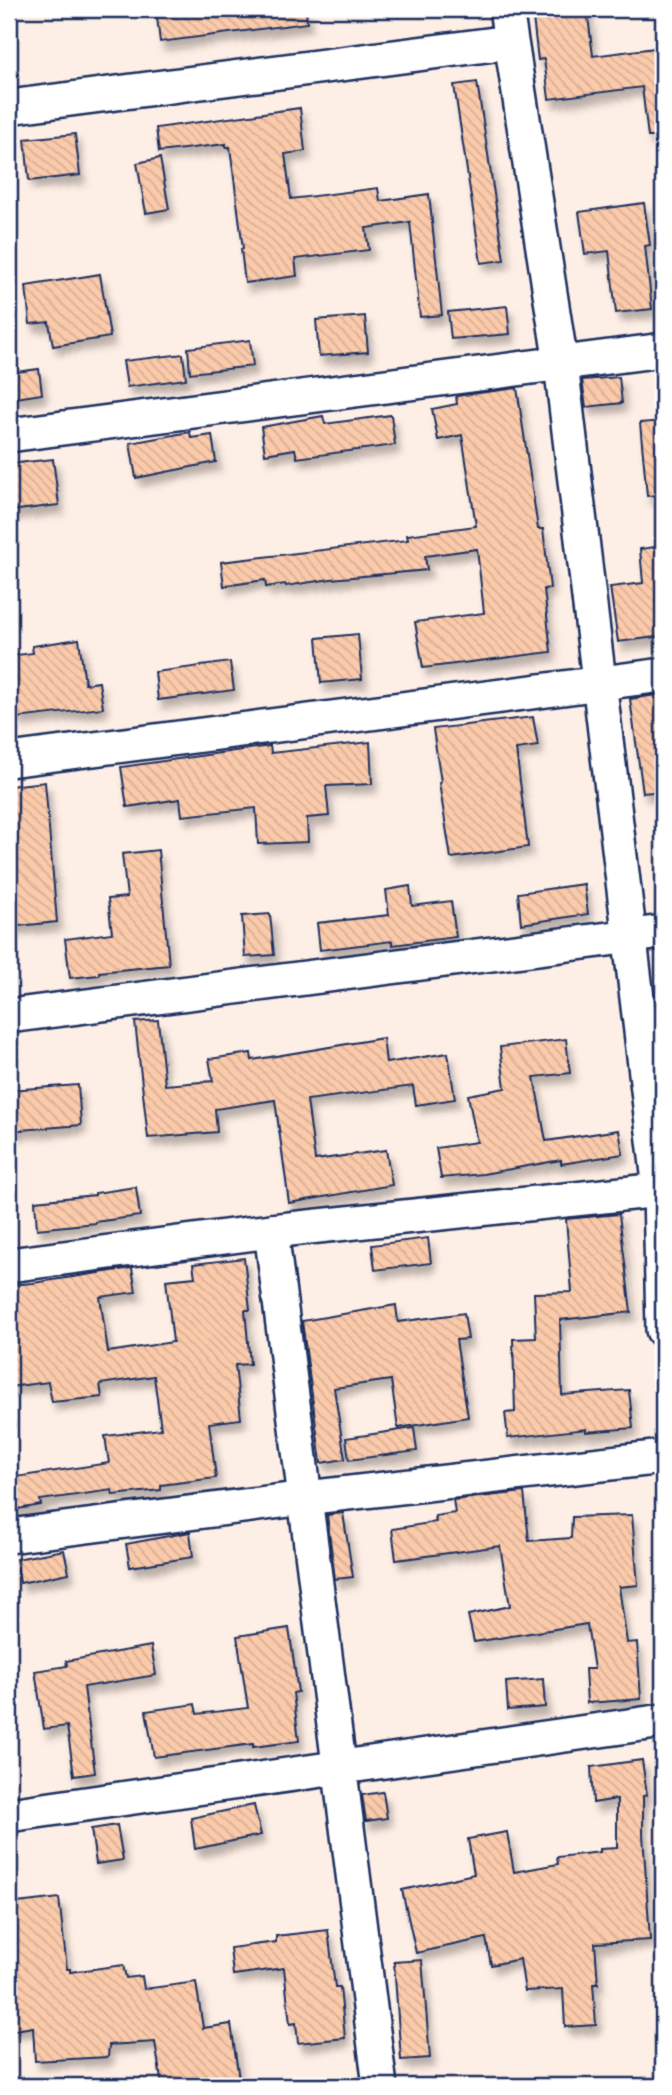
<svg xmlns="http://www.w3.org/2000/svg" width="672" height="2095" font-family="'Architects Daughter',sans-serif">
	<style>
		.building { fill: url(#building-back-hatch); stroke: #1b2f5e; stroke-width: 2; filter: url(#shadow) }
		.lines { fill: none; stroke-linecap: round; stroke-linejoin: round }
		.street-casing { stroke: #1b2f5e; stroke-width: 38 }
		.street { stroke: #fff; stroke-width: 33 }
	</style>
	<defs>
		<pattern id="building-back-hatch" width="6" height="6" patternUnits="userSpaceOnUse" patternTransform="scale(1.75)"><rect width="6" height="6" fill="#fbcaaa"/><path d="M-1 5l2 2M0 0l6 6M5-1l2 2" fill="none" stroke="#d7ae95"/></pattern>
		<filter id="shadow"><feDropShadow dx="4.5" dy="8" stdDeviation="3.5" flood-color="#0004"/></filter>
	</defs>
	<rect width="100%" height="100%" fill="#feefe6"/>
	<filter id="ink" filterUnits="userSpaceOnUse"><feTurbulence type="fractalNoise" baseFrequency=".0143" numOctaves="2"/><feDisplacementMap in="SourceGraphic" scale="14" xChannelSelector="R" yChannelSelector="G"/><feConvolveMatrix kernelMatrix="1 2 1 2 8 2 1 2 1" color-interpolation-filters="sRGB"/></filter>
	<g filter="url(#ink)">
		<!-- building -->
		<g class="building">
			<polygon points="156,9 306,9 307,23 160,42"/>
			<polygon points="532,9 587,9 593,56 663,47 663,137 648,137 642,87 549,99 544,59 538,60"/>
			<polygon points="477,82 504,260 481,263 454,85"/>
			<polygon points="300,108 305,151 285,154 291,199 378,188 380,201 429,194 442,315 420,317 410,222 366,228 369,250 295,259 297,276 245,283 241,249 243,249 230,147 226,147 226,144 159,152 156,128"/>
			<polygon points="75,134 80,175 29,181 25,139"/>
			<polygon points="160,158 169,209 146,213 137,163"/>
			<polygon points="644,203 650,245 645,246 652,309 616,313 609,251 585,254 579,212"/>
			<polygon points="100,274 110,337 53,346 49,322 30,324 26,286"/>
			<polygon points="507,306 510,334 451,339 448,312"/>
			<polygon points="365,316 368,352 319,356 316,320"/>
			<polygon points="250,340 253,366 190,373 188,348"/>
			<polygon points="183,354 186,379 127,387 123,361"/>
			<polygon points="39,369 42,394 9,399 9,373"/>
			<polygon points="619,377 622,403 586,407 582,380"/>
			<polygon points="517,388 538,529 543,529 550,588 544,589 551,652 423,668 415,622 484,613 477,549 425,556 427,570 331,579 286,586 285,584 266,587 265,580 224,586 221,562 408,540 407,535 476,526 462,435 438,440 432,409 457,404 456,396"/>
			<polygon points="391,415 395,445 297,458 295,449 265,454 261,427 323,416 325,424"/>
			<polygon points="663,421 663,495 647,496 640,423"/>
			<polygon points="190,432 191,438 212,435 216,462 136,478 130,443"/>
			<polygon points="53,459 59,505 9,511 9,464"/>
			<polygon points="663,546 663,636 618,642 610,587 643,583 640,549"/>
			<polygon points="358,634 362,679 321,683 317,638"/>
			<polygon points="79,639 85,684 99,682 103,708 17,718 9,656 33,653 32,646"/>
			<polygon points="230,662 234,690 158,700 155,672"/>
			<polygon points="663,694 663,791 643,793 630,699"/>
			<polygon points="533,717 538,746 516,749 528,847 451,858 439,783 441,782 433,729"/>
			<polygon points="370,742 372,784 326,786 329,816 307,818 308,842 258,844 256,808 182,816 180,799 127,807 121,767 270,746 271,753"/>
			<polygon points="45,782 57,922 9,927 9,786"/>
			<polygon points="158,850 169,965 99,972 99,975 70,978 65,939 112,933 108,899 127,897 122,854"/>
			<polygon points="584,884 588,914 521,924 518,893"/>
			<polygon points="410,886 412,906 451,901 456,937 393,945 392,941 320,950 317,923 389,915 386,890"/>
			<polygon points="270,914 274,955 245,957 242,916"/>
			<polygon points="158,1020 165,1085 213,1081 209,1059 251,1053 252,1060 383,1038 386,1063 448,1053 455,1099 416,1105 413,1086 307,1100 315,1160 386,1150 392,1185 289,1203 275,1100 215,1109 217,1132 148,1138 135,1022"/>
			<polygon points="566,1039 570,1073 534,1077 546,1141 619,1130 623,1154 561,1164 561,1160 483,1174 441,1178 436,1148 477,1142 468,1095 505,1088 500,1047"/>
			<polygon points="78,1085 81,1125 9,1131 9,1090"/>
			<polygon points="136,1187 140,1216 95,1222 95,1223 37,1229 35,1201 95,1195 95,1193"/>
			<polygon points="619,1214 631,1312 560,1320 562,1395 629,1390 633,1428 586,1432 586,1429 508,1438 505,1413 515,1412 513,1339 536,1338 534,1293 572,1292 566,1219"/>
			<polygon points="428,1238 431,1263 375,1270 372,1245"/>
			<polygon points="244,1258 250,1310 245,1310 250,1364 235,1365 241,1419 209,1423 216,1478 161,1485 161,1490 113,1495 112,1490 40,1500 41,1505 12,1510 9,1478 109,1463 105,1436 161,1429 154,1376 100,1384 102,1397 52,1402 48,1382 9,1387 9,1285 33,1283 132,1268 136,1292 100,1297 108,1352 173,1342 166,1280 195,1277 193,1264"/>
			<polygon points="396,1305 398,1322 464,1313 468,1339 456,1340 468,1417 398,1428 391,1380 334,1388 345,1459 321,1463 302,1321"/>
			<polygon points="414,1428 417,1451 349,1460 346,1438"/>
			<polygon points="524,1492 529,1541 571,1538 572,1517 632,1515 638,1585 619,1587 627,1643 637,1642 641,1699 587,1703 585,1669 594,1669 587,1624 474,1642 468,1615 510,1606 500,1546 396,1560 392,1529 436,1522 435,1516 455,1513 453,1500"/>
			<polygon points="343,1513 353,1577 335,1579 327,1515"/>
			<polygon points="190,1532 193,1557 130,1567 126,1544"/>
			<polygon points="64,1550 69,1573 20,1583 16,1559"/>
			<polygon points="289,1628 298,1692 293,1693 299,1741 253,1747 253,1744 154,1757 146,1711 195,1704 197,1714 248,1708 237,1636"/>
			<polygon points="151,1646 156,1675 84,1687 95,1773 74,1776 67,1726 44,1729 35,1671 67,1666 66,1661"/>
			<polygon points="543,1679 545,1707 508,1710 506,1682"/>
			<polygon points="642,1760 647,1795 643,1796 643,1834 650,1940 595,1943 598,1984 593,1984 596,2025 565,2027 563,1989 525,1991 520,1959 491,1965 486,1938 416,1953 402,1890 474,1874 468,1839 507,1832 514,1872 558,1864 557,1857 600,1852 600,1849 617,1848 617,1799 593,1803 591,1767"/>
			<polygon points="383,1792 387,1818 366,1821 362,1795"/>
			<polygon points="254,1805 261,1835 195,1849 191,1818"/>
			<polygon points="117,1825 123,1860 96,1864 91,1829"/>
			<polygon points="59,1898 67,1969 70,1969 70,1972 123,1965 126,1978 142,1976 144,1989 196,1982 203,2028 231,2024 240,2086 162,2086 155,2042 109,2045 108,2057 35,2061 33,2027 9,2031 9,1904"/>
			<polygon points="328,1930 335,1987 340,1987 345,2038 298,2043 296,2023 290,2024 284,1968 233,1975 230,1948 276,1942 276,1936"/>
			<polygon points="422,1960 430,2058 401,2060 394,1962"/>
		</g>
		<g class="lines">
			<defs>
				<g id="street">
					<polyline points="506,9 561,364 660,1190 663,1330"/>
					<polyline points="9,107 510,42"/>
					<polyline points="9,435 663,350"/>
					<polyline points="9,760 663,675"/>
					<polyline points="9,1016 663,932"/>
					<polyline points="271,1231 380,2086"/>
					<polyline points="9,1265 271,1231 660,1190"/>
					<polyline points="9,1536 305,1498 663,1457"/>
					<polyline points="9,1815 663,1721"/>
				</g>
			</defs>
			<!-- street casing -->
			<use href="#street" class="street-casing"/>
			<!-- street -->
			<use href="#street" class="street"/>
		</g>
	</g>
	<!-- margin -->
	<rect width="672" height="2095" fill="none" stroke="#fff" stroke-width="35"/>
	<rect x="18" y="18" width="637" height="2060" fill="none" stroke="#1b2f5e" stroke-width="2.5" filter="url(#ink)"/>
</svg>
